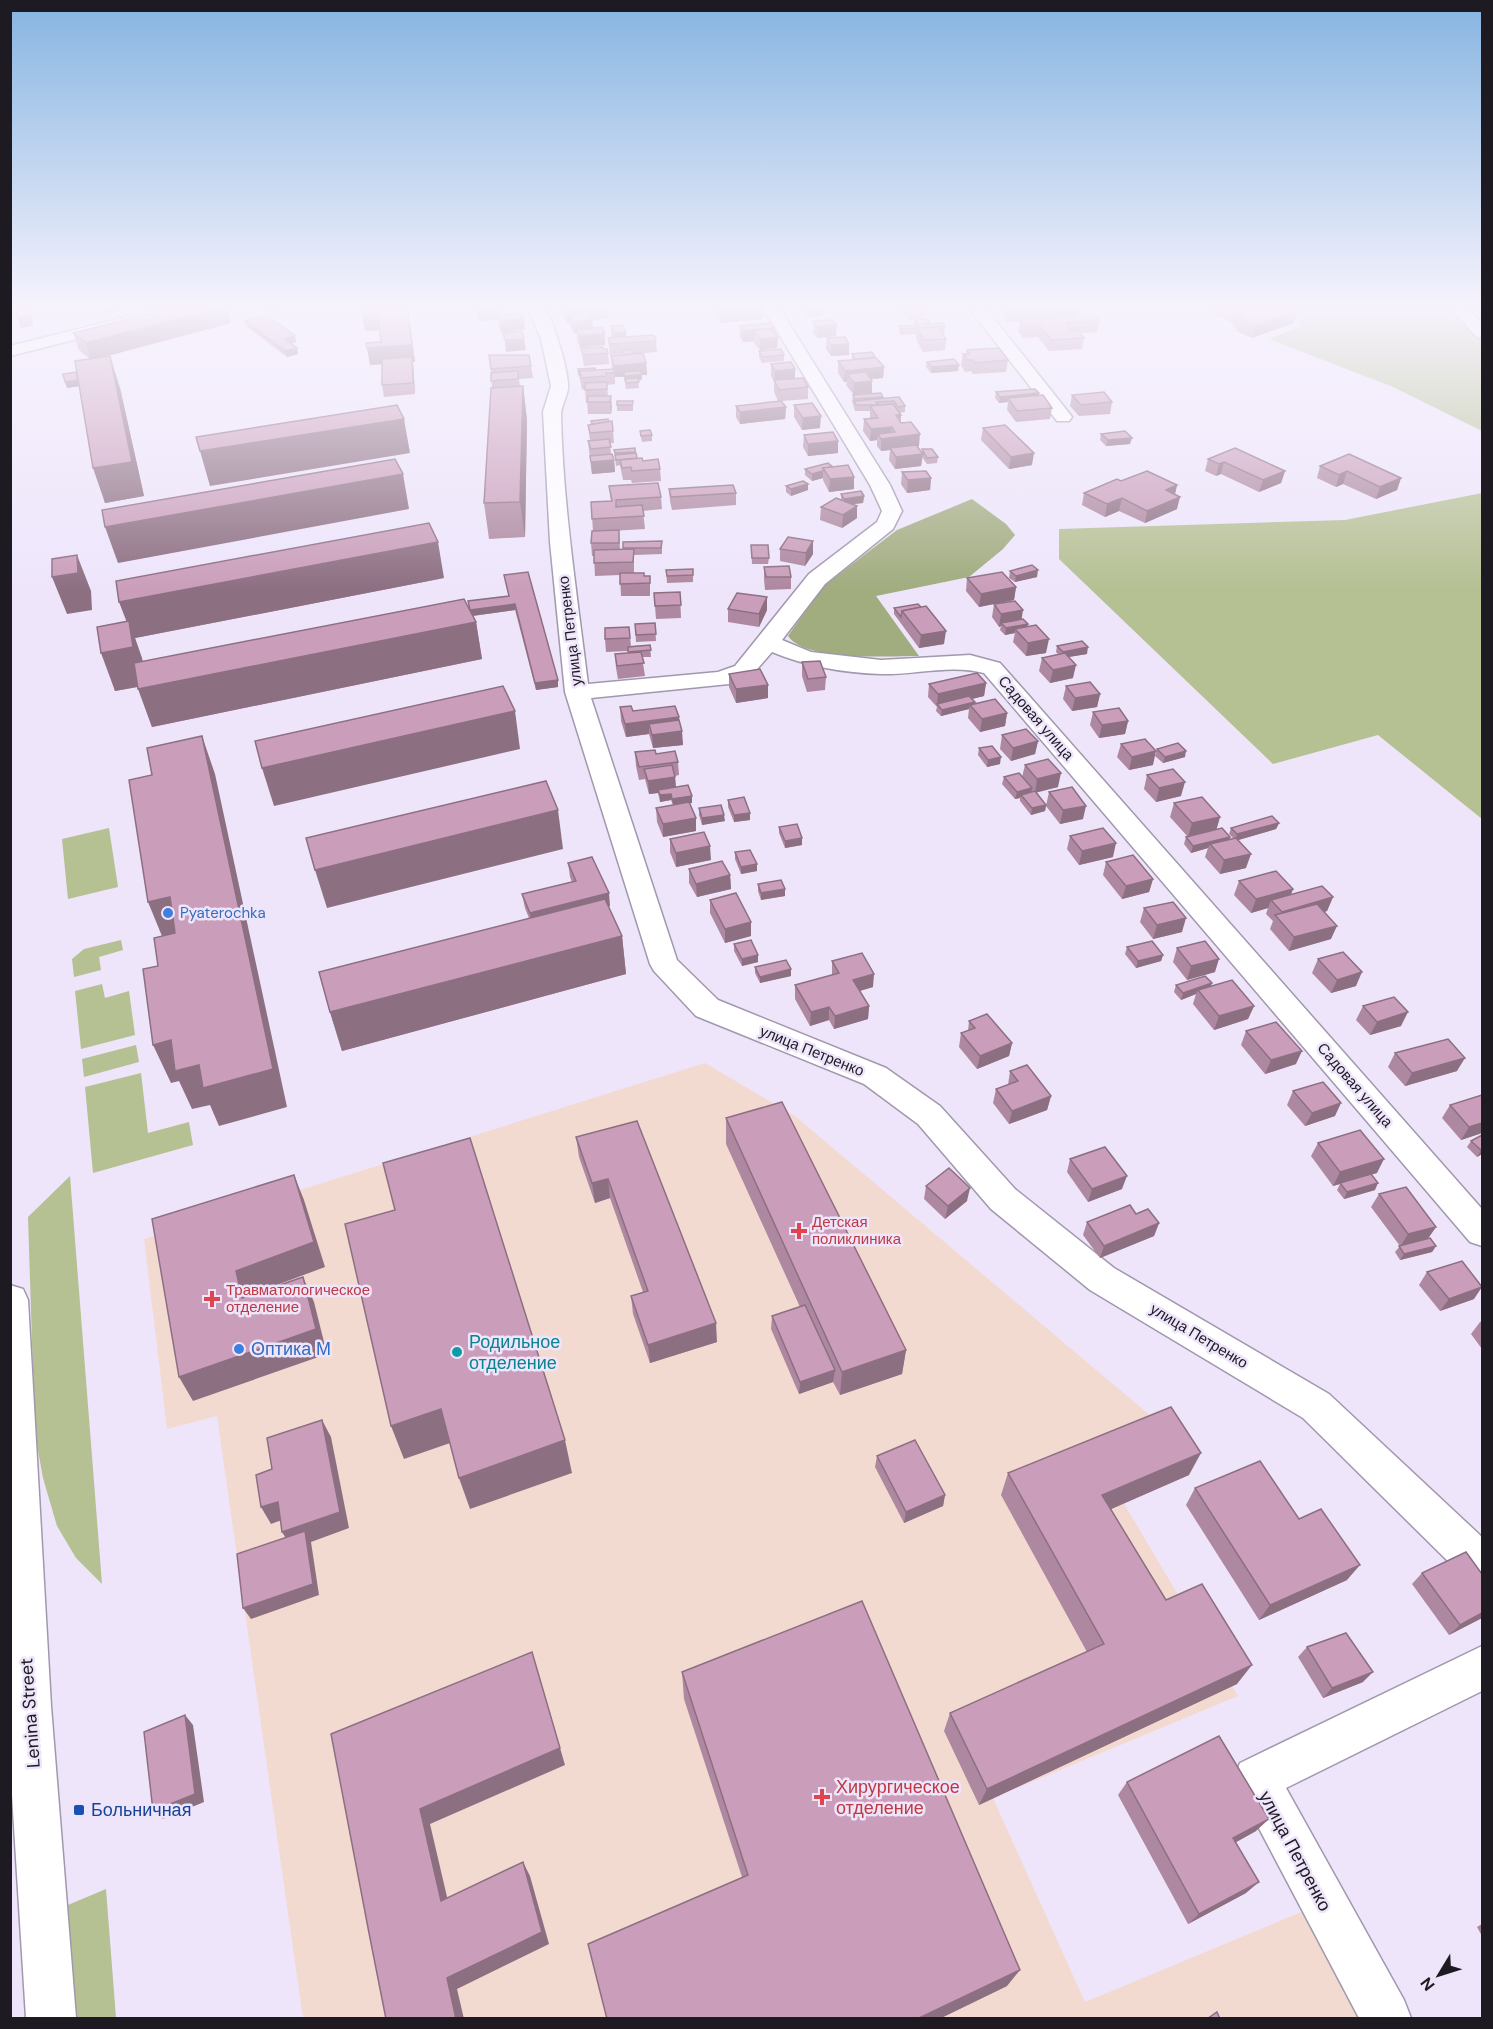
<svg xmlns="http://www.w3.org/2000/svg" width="1493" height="2029" font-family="'DM Sans',sans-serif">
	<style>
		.medical { fill: #f3dad1 }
		.green { fill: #b5c093 }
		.forest { fill: #a1ac7f }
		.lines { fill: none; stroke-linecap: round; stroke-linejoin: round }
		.minor-casing { stroke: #a198ad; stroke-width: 3 }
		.minor { fill: #fff; fill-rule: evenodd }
		.wall { fill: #ae88a0 }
		.shaded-wall { fill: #8d6f82 }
		.building { fill: #ca9eba; stroke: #8d6f82; stroke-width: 1.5 }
		.shop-dot { fill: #3f7fe0; stroke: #eee5fb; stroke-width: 2 }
		.health-dot { fill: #e0444e; stroke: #eee5fb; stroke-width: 2 }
		.culture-dot { fill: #0f9aa8; stroke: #eee5fb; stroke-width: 2 }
		.transit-dot { fill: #1a4fb4; stroke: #eee5fb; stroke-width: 2 }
		.labels { text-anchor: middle; stroke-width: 5; stroke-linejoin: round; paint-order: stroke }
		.street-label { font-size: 15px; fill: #1d1a21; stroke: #eee5fb }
		.shop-label { font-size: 15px; fill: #366cbe; stroke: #eee5fb; text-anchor: start }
		.health-label { font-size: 15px; fill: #be3a42; stroke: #eee5fb; text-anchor: start }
		.near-culture-label { font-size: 18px; fill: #0d838f; stroke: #eee5fb; text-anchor: start }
		.near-shop-label { font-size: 18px; fill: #366cbe; stroke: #eee5fb; text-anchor: start }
		.near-street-label { font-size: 18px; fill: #1d1a21; stroke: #eee5fb }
		.near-health-label { font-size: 18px; fill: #be3a42; stroke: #eee5fb; text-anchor: start }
		.near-transit-label { font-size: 18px; fill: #164399; stroke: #eee5fb; text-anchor: start }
	</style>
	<rect width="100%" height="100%" fill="#eee5fb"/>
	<!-- medical -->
	<polygon class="medical" points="705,1063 795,1116 1196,1454 1116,1490 1238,1696 993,1798 1085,2002 1323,1903 1381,2018 303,2018 217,1416 167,1429 144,1239"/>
	<!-- green -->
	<g class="green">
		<polygon points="1258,306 1482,306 1482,431 1393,387 1269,339 1300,327 1301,322"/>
		<polygon points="1482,493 1482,819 1378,735 1273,764 1059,559 1059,529 1345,520"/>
		<polygon points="109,828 118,887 68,899 62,839"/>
		<polygon points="121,940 123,950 99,957 101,970 74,977 72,959 84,949"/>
		<polygon points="102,984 105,998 129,991 135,1035 81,1049 75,991"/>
		<polygon points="136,1045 139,1062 84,1077 82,1059"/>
		<polygon points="141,1073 148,1133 189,1122 193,1145 93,1173 85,1087"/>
		<polygon points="70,1176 102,1584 76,1558 57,1526 43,1478 35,1434 28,1217"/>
		<polygon points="106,1889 116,2018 51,2018 44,1915"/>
	</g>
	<!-- forest -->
	<path class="forest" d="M972 499 1006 524 1015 535 1003 549 969 577 876 596 919 656C889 656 806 662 788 636L822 587 897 530Z"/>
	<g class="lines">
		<defs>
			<g id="minor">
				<polygon points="170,306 198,306 196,309 10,356 10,346"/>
				<path d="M527 306H543C554 321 567 366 568 384 569 395 561 405 561 415 563 505 577 595 588 684L718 672 735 666 809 574 877 522 882 511 870 485 762 306H778L890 485 902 511 893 529 825 584 782 640 811 652 881 660 970 655 1000 663 1482 1209V1246L1470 1242 984 673C951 664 915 675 881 674 844 673 806 666 772 652L751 676 729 684 591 698 677 960 718 1000 886 1068 940 1106 1015 1189 1114 1268 1329 1394 1482 1537V1585L1467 1580 1303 1418 1090 1290 991 1209 918 1124 864 1084 696 1016 654 971 650 964 565 692 550 542 543 412 551 386 541 339Z"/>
				<polygon points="967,306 984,306 1069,413 1072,417 1069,421 1057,421"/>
				<polygon points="1449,306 1466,306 1482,324 1482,338 1476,336"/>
				<polygon points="10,1285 23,1289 28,1300 51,1706 76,2018 26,2018 10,1763"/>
				<polygon points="1482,1646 1482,1691 1286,1788 1404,2000 1411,2018 1359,2018 1233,1779 1240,1763"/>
			</g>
		</defs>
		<!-- minor casing -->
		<use href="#minor" class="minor-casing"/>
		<!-- minor -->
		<use href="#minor" class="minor"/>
	</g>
	<!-- wall -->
	<g class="wall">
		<polygon points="98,306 131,306 106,313"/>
		<polygon points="264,306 291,306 272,312"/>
		<polygon points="475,306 499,306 500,316 524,318 525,329 502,333 499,328 498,319 479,321 476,313"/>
		<polygon points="561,306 607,306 608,318 592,320 593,328 605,345 580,347 577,341 577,333 574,334 570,326 570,323 567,323 562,316"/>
		<polygon points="715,306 763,306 764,308 763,319 720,323 715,314"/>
		<polygon points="803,306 825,306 825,309 823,309 822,316 807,317 803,312"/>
		<polygon points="899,306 924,306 925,308 924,319 907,320"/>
		<polygon points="1080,306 1078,315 1044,318 1099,321 1097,332 1080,333 1084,338 1082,349 1049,351 1038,337 1023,338 1018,331 1020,321 1007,322 1003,317 1004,308 1003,307"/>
		<polygon points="1214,306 1283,306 1297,312 1294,323 1252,338 1236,331 1237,328 1233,327 1233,323 1212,314"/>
		<polygon points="362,314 410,322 415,362 413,362 415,394 384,397 382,385 382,364 370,365 381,342 380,330 365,331"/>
		<polygon points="914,320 945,326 945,332 942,332 946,339 945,350 923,352 916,339 916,334 901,335 899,332 899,326 914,325"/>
		<polygon points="245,321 296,342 291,344 297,348 298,354 287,357 246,326"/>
		<polygon points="813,321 836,336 817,338 813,333"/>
		<polygon points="231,323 104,357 120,388 144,496 105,503 79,386 67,388 76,372 90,359 79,350 73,333"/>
		<polygon points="611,326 626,337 656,341 657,352 633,354 646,363 647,375 642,375 642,380 638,380 639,388 626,389 624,377 615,377 615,376 615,384 607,385 608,396 612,407 611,414 588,414 587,402 586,402 585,389 582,390 578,369 596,370 612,369 611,356 622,355 622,354 610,355 608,338 611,338"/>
		<polygon points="740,326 775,328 775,333 778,337 777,348 760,350 754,343 754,341 743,342 740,337"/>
		<polygon points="827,338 849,355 831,356 826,349"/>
		<polygon points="581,348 604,349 608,353 609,364 584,366"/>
		<polygon points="967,350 1008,360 1006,372 973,374 971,371 965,372 961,365 963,354 966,354"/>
		<polygon points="759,351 784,355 784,361 762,363 759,357"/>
		<polygon points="852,354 875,357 884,367 883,378 871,379 872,381 872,393 853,394 846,385 847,382 844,382 838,373 838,361 852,360"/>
		<polygon points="489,355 531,366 533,378 519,379 520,387 523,386 527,420 525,537 489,539 484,503 492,388 491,373"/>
		<polygon points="927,362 958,371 931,373 926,367"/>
		<polygon points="771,364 795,369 795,378 808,387 808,399 782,401 786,407 785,419 740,424 736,417 736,406 778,401 774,392 774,381 771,376"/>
		<polygon points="996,392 1039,396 1052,408 1050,419 1016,422 1007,410 1008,402 999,403 995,398"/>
		<polygon points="853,395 883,397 883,399 899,397 905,406 905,412 899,413 901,415 900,421 919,446 917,447 922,453 922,449 938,457 937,463 927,464 922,457 921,466 895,469 889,460 890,450 881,451 877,446 877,440 870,441 863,431 864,419 870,419 870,411 855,411 852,401"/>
		<polygon points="1072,395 1112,402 1110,414 1079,416 1070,406"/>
		<polygon points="633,401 633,411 617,411 617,405"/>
		<polygon points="794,405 820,428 802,430 794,417"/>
		<polygon points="591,421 613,431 614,443 610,443 611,454 614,460 615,472 592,474 591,468 588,441 590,441 588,425 591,425"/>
		<polygon points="983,428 1032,465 1009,469 981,440"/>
		<polygon points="640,431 652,435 652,441 642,442"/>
		<polygon points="1101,434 1130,444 1106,446 1100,440"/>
		<polygon points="804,435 838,453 808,456 803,447"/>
		<polygon points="635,448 637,459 660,469 661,481 632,483 631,480 623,480 620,465 616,466 614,450"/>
		<polygon points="1208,459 1285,471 1281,483 1259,492 1221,474 1216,476 1205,471"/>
		<polygon points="1320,466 1401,478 1397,490 1376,499 1343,484 1336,487 1317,478"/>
		<polygon points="833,467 854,477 854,489 829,492 823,480 823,478 812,481 805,475 805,469"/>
		<polygon points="902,472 931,478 930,490 907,493 901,484"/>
		<polygon points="1121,481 1177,485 1175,495 1177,509 1145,523 1119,511 1105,517 1082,505 1084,493"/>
		<polygon points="609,486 661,497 662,509 643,511 645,529 611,531 619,530 620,549 623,549 623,542 662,541 662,554 634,555 634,573 644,576 650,576 650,596 621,596 620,575 595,576 594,556 592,556 591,543 593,531 591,502 611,501"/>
		<polygon points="786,486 808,490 791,496 786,492"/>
		<polygon points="669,489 736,493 736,505 672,510 670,501"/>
		<polygon points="841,494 864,496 863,503 853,504 857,518 842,528 820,520 821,507 841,500"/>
		<polygon points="751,545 769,558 768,564 752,564"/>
		<polygon points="780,549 813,554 805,566 780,561"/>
		<polygon points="764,567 791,577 791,589 765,590 764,579"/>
		<polygon points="693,569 693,582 667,583 666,570"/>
		<polygon points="1010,571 1037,577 1015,582 1009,578"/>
		<polygon points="504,575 558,680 558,687 536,690 515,610 473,616 476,622 482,659 152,727 138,687 115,691 97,627 444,578 135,638 143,662 470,610 509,596"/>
		<polygon points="967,578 1016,587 1014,600 995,604 1021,619 1046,653 1026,656 1013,642 1015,633 1005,635 1000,630 1001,626 999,627 992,617 994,604 979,607 966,591"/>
		<polygon points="680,592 681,618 656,619 654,593"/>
		<polygon points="921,607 944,644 919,648 894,614 894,608"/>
		<polygon points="728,609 767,610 759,627 728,622"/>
		<polygon points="655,623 656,641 636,642 635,624"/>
		<polygon points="629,627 631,646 650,645 651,657 642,657 645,676 618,679 616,668 615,654 629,653 628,651 606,652 605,639"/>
		<polygon points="1057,646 1087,654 1069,657 1073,678 1050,683 1039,671 1042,658 1058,654 1056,652"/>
		<polygon points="802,662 826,677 825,690 807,692 802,676"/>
		<polygon points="729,674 768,685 768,698 736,703 729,687"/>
		<polygon points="986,683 984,696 972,699 975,702 974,704 1007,713 1005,726 980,732 968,718 969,709 941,716 936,711 937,707 928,697 929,684"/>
		<polygon points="1066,686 1100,694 1097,707 1072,711 1063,699"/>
		<polygon points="620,707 633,711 679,717 683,745 653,748 649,734 626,737 621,721"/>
		<polygon points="1093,712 1128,721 1125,734 1099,738 1090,725"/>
		<polygon points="1002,735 1038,741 1035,754 1011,761 1000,749"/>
		<polygon points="1121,744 1153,765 1129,770 1117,757"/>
		<polygon points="979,748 1000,764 987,767 978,755"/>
		<polygon points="1157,749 1185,757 1163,763 1155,756"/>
		<polygon points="635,752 656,754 678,762 679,775 675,776 676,787 692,803 690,803 696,818 696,831 663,837 657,822 656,808 673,805 671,800 660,802 658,793 649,794 645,779 639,780 636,766"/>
		<polygon points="1025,765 1058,787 1036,792 1046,805 1045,811 1031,815 1020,801 1020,798 1015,799 1002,784 1004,777 1022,777"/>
		<polygon points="1147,775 1181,796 1156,802 1144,789"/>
		<polygon points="1049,792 1083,819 1060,824 1046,806"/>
		<polygon points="728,800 750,820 734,822 728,807"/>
		<polygon points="1174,803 1220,817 1216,830 1230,837 1229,839 1233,838 1229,834 1231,828 1279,823 1276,829 1238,840 1246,868 1220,874 1205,857 1208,848 1191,853 1184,844 1186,837 1188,837 1170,817"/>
		<polygon points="699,808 725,821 702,825 699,815"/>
		<polygon points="779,827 802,845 785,848 779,833"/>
		<polygon points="1070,836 1113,857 1079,865 1067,849"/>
		<polygon points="670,839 711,860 676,867 670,852"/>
		<polygon points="735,852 757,864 757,871 741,874 735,859"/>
		<polygon points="1106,862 1153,879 1149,892 1122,899 1103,875"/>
		<polygon points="568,863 610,906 608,907 622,936 626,974 342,1051 330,1012 529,918 525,908 522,894 572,882 570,877"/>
		<polygon points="689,869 730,875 731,889 697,897 689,883"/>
		<polygon points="1239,881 1293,889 1291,894 1333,897 1327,911 1324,912 1331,939 1289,951 1270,929 1273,921 1266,914 1268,908 1251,913 1234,895"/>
		<polygon points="758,884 785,889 785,896 761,900 758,891"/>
		<polygon points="710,900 751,922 751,936 725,943 710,913"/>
		<polygon points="1144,908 1182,932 1153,939 1140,922"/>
		<polygon points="734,944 758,955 758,962 742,966 734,951"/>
		<polygon points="1127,947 1163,955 1161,961 1136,968 1125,954"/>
		<polygon points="1177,948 1215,972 1187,980 1173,962"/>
		<polygon points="1318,959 1356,986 1331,993 1312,973"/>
		<polygon points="832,961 873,987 860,991 869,1006 868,1019 834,1029 829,1020 810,1026 795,999 795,985 832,975"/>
		<polygon points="755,967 791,976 760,983 755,973"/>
		<polygon points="1176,985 1211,986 1254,1006 1248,1019 1214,1030 1193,1004 1196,994 1181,1000 1174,992"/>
		<polygon points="1363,1006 1401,1026 1370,1035 1356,1020"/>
		<polygon points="969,1021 1012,1043 1009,1056 977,1069 959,1047 961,1033 968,1031"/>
		<polygon points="1246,1031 1296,1064 1265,1074 1241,1045"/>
		<polygon points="1395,1053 1457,1071 1405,1086 1388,1067"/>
		<polygon points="1010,1071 1051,1096 1047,1110 1009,1124 993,1103 996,1089 1008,1085"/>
		<polygon points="1293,1091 1335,1116 1305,1126 1287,1105"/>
		<polygon points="1482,1096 1482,1133 1461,1140 1442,1118 1450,1105"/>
		<polygon points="726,1118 906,1350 902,1374 840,1395 833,1382 799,1394 771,1329 772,1316 800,1307 726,1144"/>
		<polygon points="637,1121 717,1342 650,1363 633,1314 631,1296 643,1292 610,1198 595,1203 579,1157 576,1137"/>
		<polygon points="1482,1135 1482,1154 1477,1157 1467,1147 1471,1141"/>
		<polygon points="1318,1143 1377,1173 1371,1174 1375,1190 1344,1199 1337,1190 1340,1184 1333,1186 1311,1156"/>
		<polygon points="1070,1159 1122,1189 1088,1202 1067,1172"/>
		<polygon points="926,1186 967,1201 945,1219 924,1199"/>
		<polygon points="1379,1194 1436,1227 1428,1238 1436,1246 1432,1252 1400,1260 1395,1252 1400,1246 1371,1207"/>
		<polygon points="1136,1214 1159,1223 1154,1236 1100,1258 1083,1235 1087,1222"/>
		<polygon points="1427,1272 1474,1299 1440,1311 1419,1285"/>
		<polygon points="1482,1321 1482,1349 1471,1334 1480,1322"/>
		<polygon points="877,1456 945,1495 943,1506 904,1523 875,1467"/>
		<polygon points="1008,1473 1189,1475 1111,1509 1166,1600 1237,1684 979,1805 944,1731 950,1713 1087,1652 1001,1495"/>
		<polygon points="1195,1488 1347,1580 1259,1620 1186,1505"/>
		<polygon points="1422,1573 1482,1574 1482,1618 1449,1635 1412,1584"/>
		<polygon points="1307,1647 1363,1682 1323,1698 1298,1657"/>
		<polygon points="682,1672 1007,1986 939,2019 607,2019 742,1877 684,1699"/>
		<polygon points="1127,1782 1256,1831 1236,1842 1246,1893 1188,1924 1118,1795"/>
		<polygon points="1482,1924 1482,1936 1477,1927"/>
	</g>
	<!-- shaded-wall -->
	<g class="shaded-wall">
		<polygon points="27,306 30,306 33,326 21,328 17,317"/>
		<polygon points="104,306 131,306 106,313"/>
		<polygon points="226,306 231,323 91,360 86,343"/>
		<polygon points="271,306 291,306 272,312"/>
		<polygon points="407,306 415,362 413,362 415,394 413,383 412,362 370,365 367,348 412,345"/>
		<polygon points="565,306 608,307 608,318 573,322 569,315 570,323 567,323"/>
		<polygon points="807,306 825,306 825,309 823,309 822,316 807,317"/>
		<polygon points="1055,306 1080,306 1078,315 1007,322 1009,311"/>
		<polygon points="499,308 501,319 498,317 498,319 479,321 478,310"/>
		<polygon points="764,308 763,319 720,323 720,312"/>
		<polygon points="1297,312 1294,323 1252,338 1255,326"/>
		<polygon points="378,313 381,330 365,331 362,314"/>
		<polygon points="524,318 525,329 502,333 501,321"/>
		<polygon points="592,320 593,331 576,330 577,333 574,334 573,322"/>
		<polygon points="837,325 836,336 817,338 817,327"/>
		<polygon points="775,328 774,337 778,337 777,348 760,350 760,339 754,331 754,341 743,342 743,331"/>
		<polygon points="626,332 627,343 615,343 614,333"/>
		<polygon points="605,333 605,345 580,347 579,336"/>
		<polygon points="295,336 296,342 286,345 285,339"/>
		<polygon points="524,339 526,350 506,352 505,340"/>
		<polygon points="849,344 849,355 831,356 831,345"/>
		<polygon points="297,348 298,354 287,357 285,351"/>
		<polygon points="110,356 120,388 144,496 105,503 93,468"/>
		<polygon points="646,363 647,375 642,375 642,380 625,381 624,372 624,377 615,377 614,366"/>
		<polygon points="959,365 958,371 931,373 932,367"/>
		<polygon points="884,367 883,378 853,381 847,374 847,382 844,382 845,371"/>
		<polygon points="795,369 795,381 775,383 775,371"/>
		<polygon points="92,378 94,384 67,388 65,382"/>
		<polygon points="872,381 872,393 853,394 854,383"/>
		<polygon points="523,386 527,420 525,537 520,502"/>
		<polygon points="1039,393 1039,399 1008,398 1008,402 999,403 1000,397"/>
		<polygon points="611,396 612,407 611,414 610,402"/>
		<polygon points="786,407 785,419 740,424 740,412"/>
		<polygon points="896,415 901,415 900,427"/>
		<polygon points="821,416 820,428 802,430 803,418"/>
		<polygon points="404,419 410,453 210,486 200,451"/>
		<polygon points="892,427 891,438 920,434 919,446 891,450 890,448 890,450 881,451 881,439 878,434 877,440 870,441 871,429"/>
		<polygon points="1132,438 1130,444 1106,446 1108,440"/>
		<polygon points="838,441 838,453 808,456 808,444"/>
		<polygon points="1034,453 1032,465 1009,469 1011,457"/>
		<polygon points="923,454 921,466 895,469 896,457"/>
		<polygon points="614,460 615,472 592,474 591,462"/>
		<polygon points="1224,462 1221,474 1216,476 1219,464"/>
		<polygon points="823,471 823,478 812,481 812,474"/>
		<polygon points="1285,471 1281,483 1259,492 1263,480"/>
		<polygon points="1347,471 1343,484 1336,487 1339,475"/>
		<polygon points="403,474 409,509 118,563 105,527"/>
		<polygon points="854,477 854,489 829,492 830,479"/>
		<polygon points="931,478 930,490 907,493 908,480"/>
		<polygon points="1401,478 1397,490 1376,499 1380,487"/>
		<polygon points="808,484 808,490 791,496 791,489"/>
		<polygon points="1177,485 1174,497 1166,490"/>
		<polygon points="864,496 863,503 844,505 844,499"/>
		<polygon points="1180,497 1177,509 1145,523 1147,511"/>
		<polygon points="1122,498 1119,511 1105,517 1107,504"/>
		<polygon points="857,506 857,518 842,528 843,515"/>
		<polygon points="813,541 813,554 805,566 806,553"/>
		<polygon points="438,542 444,578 135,638 142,658 147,685 115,691 101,653 131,633 119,602"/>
		<polygon points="77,555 91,591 92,610 67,614 52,577"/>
		<polygon points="1038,570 1037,577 1015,582 1016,576"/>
		<polygon points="1016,587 1014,600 979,607 981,594"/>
		<polygon points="767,597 767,610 759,627 759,614"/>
		<polygon points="515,604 515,610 471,616 470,610"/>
		<polygon points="1023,610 1021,623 1001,623 1001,626 999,627 1001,614"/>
		<polygon points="476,622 482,659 152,727 138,689"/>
		<polygon points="1028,624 1027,631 1015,629 1015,633 1005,635 1006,628"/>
		<polygon points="946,631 944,644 919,648 921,635"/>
		<polygon points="1049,639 1046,653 1026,656 1028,643"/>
		<polygon points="1088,647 1087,654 1062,658 1063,652"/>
		<polygon points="1076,665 1073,678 1050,683 1053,670"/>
		<polygon points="558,680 558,687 536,690 535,683"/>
		<polygon points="986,683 984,696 939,707 937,704 938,694"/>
		<polygon points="768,685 768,698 736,703 736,689"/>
		<polygon points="1100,694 1097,707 1072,711 1075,698"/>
		<polygon points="975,702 974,708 970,705 969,709 941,716 942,710"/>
		<polygon points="515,711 520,749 274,806 262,768"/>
		<polygon points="1007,713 1005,726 980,732 982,719"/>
		<polygon points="679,717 679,730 649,724 649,734 626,737 625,724"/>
		<polygon points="1128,721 1125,734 1099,738 1102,725"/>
		<polygon points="682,731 683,745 653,748 652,735"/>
		<polygon points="202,736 215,774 287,1107 219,1126 210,1105 192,1109 179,1081 171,1083 153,1045 171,1040"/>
		<polygon points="1038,741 1035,754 1011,761 1013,748"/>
		<polygon points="1156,751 1153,765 1129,770 1132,757"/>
		<polygon points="1186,751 1185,757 1163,763 1165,757"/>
		<polygon points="1001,757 1000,764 987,767 988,760"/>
		<polygon points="1061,773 1058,787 1035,793 1037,779"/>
		<polygon points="675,777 676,790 658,790 658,793 649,794 648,781"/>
		<polygon points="1185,782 1181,796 1156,802 1159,788"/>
		<polygon points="1032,788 1031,795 1021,795 1020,798 1015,799 1017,792"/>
		<polygon points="671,794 671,800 660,802 660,795"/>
		<polygon points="692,796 692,803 673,805 672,799"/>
		<polygon points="1046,805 1045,811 1031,815 1032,808"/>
		<polygon points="1086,806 1083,819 1060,824 1063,810"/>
		<polygon points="558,810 563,849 327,908 315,870"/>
		<polygon points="750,813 750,820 734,822 734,815"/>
		<polygon points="724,815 725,821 702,825 702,818"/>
		<polygon points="1220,817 1216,831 1188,837 1192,823"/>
		<polygon points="696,818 696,831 663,837 663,824"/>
		<polygon points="1279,823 1276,829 1235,841 1237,834"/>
		<polygon points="1230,837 1228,844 1210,844 1208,848 1191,853 1193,846"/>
		<polygon points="802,838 802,845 785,848 785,841"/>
		<polygon points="1116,843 1113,857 1079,865 1082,851"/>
		<polygon points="710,846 711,860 676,867 676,853"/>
		<polygon points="1251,854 1246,868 1220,874 1224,860"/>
		<polygon points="757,864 757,871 741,874 741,867"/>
		<polygon points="730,875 731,889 697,897 696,884"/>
		<polygon points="1153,879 1149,892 1122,899 1126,886"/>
		<polygon points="785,889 785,896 761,900 761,893"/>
		<polygon points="1293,889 1288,903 1271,900 1268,908 1251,913 1256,899"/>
		<polygon points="609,893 610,906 532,926 530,913"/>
		<polygon points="170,897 185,935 164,941 148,902"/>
		<polygon points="1333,897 1327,911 1282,924 1279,920 1282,912"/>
		<polygon points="1186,918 1182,932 1153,939 1157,925"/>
		<polygon points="751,922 751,936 725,943 725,929"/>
		<polygon points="1337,926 1331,939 1289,951 1294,937"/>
		<polygon points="622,936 626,974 342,1051 330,1012"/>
		<polygon points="758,955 758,962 742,966 742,959"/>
		<polygon points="1163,955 1161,961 1136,968 1138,961"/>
		<polygon points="1219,959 1215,972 1187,980 1191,966"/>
		<polygon points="791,969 791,976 760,983 760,977"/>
		<polygon points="1362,972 1356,986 1331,993 1337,980"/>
		<polygon points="874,974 873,987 852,993 853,980"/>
		<polygon points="1212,983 1210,990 1198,990 1196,994 1181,1000 1183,993"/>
		<polygon points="869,1006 868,1019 834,1029 835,1016"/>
		<polygon points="1254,1006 1248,1019 1214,1030 1219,1016"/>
		<polygon points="829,1007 829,1020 810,1026 811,1012"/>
		<polygon points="1408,1012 1401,1026 1370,1035 1377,1022"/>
		<polygon points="1012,1043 1009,1056 977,1069 980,1056"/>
		<polygon points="1302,1051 1296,1064 1265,1074 1271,1060"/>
		<polygon points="1465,1058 1457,1071 1405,1086 1412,1073"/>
		<polygon points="1051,1096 1047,1110 1009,1124 1012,1111"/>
		<polygon points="1341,1103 1335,1116 1305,1126 1312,1113"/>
		<polygon points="1482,1123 1482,1133 1461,1140 1469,1127"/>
		<polygon points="1481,1150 1482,1150 1482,1154 1477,1157"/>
		<polygon points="1384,1159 1377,1173 1333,1186 1340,1172"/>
		<polygon points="294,1175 304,1200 325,1267 242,1298 236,1271"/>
		<polygon points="1127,1176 1122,1189 1088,1202 1092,1189"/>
		<polygon points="608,1179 610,1198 595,1203 592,1183"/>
		<polygon points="1378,1183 1375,1190 1344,1199 1347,1192"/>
		<polygon points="970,1188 967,1201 945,1219 948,1206"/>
		<polygon points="1159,1223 1154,1236 1100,1258 1104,1246"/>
		<polygon points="1436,1227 1427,1240 1400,1247 1408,1234"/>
		<polygon points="1436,1246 1432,1252 1400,1260 1404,1254"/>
		<polygon points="303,1277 314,1302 327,1354 193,1401 179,1377"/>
		<polygon points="1482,1287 1474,1299 1440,1311 1449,1299"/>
		<polygon points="716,1323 717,1342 650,1363 648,1345"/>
		<polygon points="906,1350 902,1374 840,1395 842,1372"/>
		<polygon points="835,1370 833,1382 799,1394 800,1382"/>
		<polygon points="441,1409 453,1442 404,1459 391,1426"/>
		<polygon points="322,1420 331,1437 349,1528 311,1542 319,1595 251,1619 243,1608 292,1548 282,1532"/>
		<polygon points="565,1440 572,1473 470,1509 459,1478"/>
		<polygon points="1201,1453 1189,1475 1093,1517 1102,1495"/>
		<polygon points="945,1495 943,1506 904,1523 906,1512"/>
		<polygon points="278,1502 287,1518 271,1524 261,1507"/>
		<polygon points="1360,1565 1347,1580 1259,1620 1270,1605"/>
		<polygon points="1482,1613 1482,1618 1449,1635 1460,1625"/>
		<polygon points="532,1652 565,1765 430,1824 451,1914 441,1901 420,1809"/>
		<polygon points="1252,1665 1237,1684 979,1805 987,1789"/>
		<polygon points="1373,1672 1363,1682 1323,1698 1332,1688"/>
		<polygon points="185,1715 193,1725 204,1802 163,1819 153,1811"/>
		<polygon points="1269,1819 1256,1831 1222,1850 1233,1838"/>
		<polygon points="523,1862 530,1876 549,1944 457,1989 464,2019 456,2019 447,1978"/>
		<polygon points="1259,1882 1246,1893 1188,1924 1199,1914"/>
		<polygon points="1020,1970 1007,1986 939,2019 917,2019"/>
	</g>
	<!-- building -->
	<g class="building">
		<polygon points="15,306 27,306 29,315 17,317"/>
		<polygon points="179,306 226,306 86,343 73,333"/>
		<polygon points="400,306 407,306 412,345 367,348 366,343 381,342 378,313 362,314 362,309"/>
		<polygon points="476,306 499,306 499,308 478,310"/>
		<polygon points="562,306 607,306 608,307 566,312"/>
		<polygon points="717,306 763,306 764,308 720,312"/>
		<polygon points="906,306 924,306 925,308 907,309"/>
		<polygon points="1005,306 1055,306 1009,311"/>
		<polygon points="1222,306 1283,306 1297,312 1255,326 1239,320 1243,319 1235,315 1241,314"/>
		<polygon points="587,312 592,320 573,322 569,315"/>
		<polygon points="520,313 524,318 501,321 498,317"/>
		<polygon points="267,315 295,336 285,339 297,348 285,351 245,321"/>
		<polygon points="1094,315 1099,321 1066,323 1072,331 1078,330 1084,338 1051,340 1040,326 1025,326 1020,320"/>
		<polygon points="927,319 930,323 924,324 943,323 945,326 901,329 899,326 918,325 914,320"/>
		<polygon points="832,320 837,325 817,327 813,321"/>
		<polygon points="771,323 775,328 743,331 740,326"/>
		<polygon points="623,325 626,332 614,333 611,326"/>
		<polygon points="602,327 605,333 579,336 576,330"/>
		<polygon points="939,327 946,339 924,340 917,328"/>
		<polygon points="771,329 778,337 760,339 754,331"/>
		<polygon points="522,331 524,339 505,340 503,333"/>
		<polygon points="654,335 656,341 610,344 608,338"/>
		<polygon points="845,337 849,344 831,345 827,338"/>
		<polygon points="603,347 604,349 607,349 608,353 583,355 581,348"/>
		<polygon points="999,348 1008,360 975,363 973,360 967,360 963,354 969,354 967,350"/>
		<polygon points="781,349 784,355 762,357 759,351"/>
		<polygon points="622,350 632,350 633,354 623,355"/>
		<polygon points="872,352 875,357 855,359 852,354"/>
		<polygon points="643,353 646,363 614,366 611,356"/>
		<polygon points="489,355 529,355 531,366 491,369"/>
		<polygon points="110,356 132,462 93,468 75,361"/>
		<polygon points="412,357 413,383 382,385 382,359"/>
		<polygon points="876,358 884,367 845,371 838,361"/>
		<polygon points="954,359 959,365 932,367 927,362"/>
		<polygon points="791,362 795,369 775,371 771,364"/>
		<polygon points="595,368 596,370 580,371 579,374 578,369"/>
		<polygon points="614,369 614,373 606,373 606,376 581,378 580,371"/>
		<polygon points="518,371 518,379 491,381 491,373"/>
		<polygon points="641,371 642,374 625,376 624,372"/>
		<polygon points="76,372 78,380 65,382 63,374"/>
		<polygon points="866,372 872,381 854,383 847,374"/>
		<polygon points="638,378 639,382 626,383 625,379"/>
		<polygon points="803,378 808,387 779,390 774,380"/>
		<polygon points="607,382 607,389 585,390 585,383"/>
		<polygon points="523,386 520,502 484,503 491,388"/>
		<polygon points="1035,389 1039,393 1000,397 996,392"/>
		<polygon points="1104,392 1112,402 1081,405 1072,395"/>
		<polygon points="881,393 883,397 855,399 853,395"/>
		<polygon points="1043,395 1052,408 1017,411 1008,398"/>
		<polygon points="588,396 611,396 610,402 587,402"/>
		<polygon points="899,397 905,406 898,407 894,401 876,402 878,405 856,405 854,401"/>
		<polygon points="617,401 633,401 632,405 617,405"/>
		<polygon points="781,401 786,407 740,412 736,406"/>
		<polygon points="812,403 821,416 803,418 794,405"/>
		<polygon points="893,404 901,415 896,415 901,423 911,422 920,434 881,439 878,434 895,432 892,427 871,429 864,419 878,418 870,406"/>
		<polygon points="397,405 404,419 200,451 196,437"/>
		<polygon points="608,419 609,422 592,424 591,421"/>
		<polygon points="612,421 613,431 590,433 588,425"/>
		<polygon points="1005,425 1034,453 1011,457 983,428"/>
		<polygon points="650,430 652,435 641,436 640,431"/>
		<polygon points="1125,431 1132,438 1108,440 1101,434"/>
		<polygon points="833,432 838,441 808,444 804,435"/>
		<polygon points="609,439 611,447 591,449 588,441"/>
		<polygon points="916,445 923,454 896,457 890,448"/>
		<polygon points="635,448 635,452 615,453 614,450"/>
		<polygon points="1235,448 1285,471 1263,480 1224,462 1219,464 1208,459"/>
		<polygon points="922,449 932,449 938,457 927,458"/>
		<polygon points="636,453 637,458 616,460 615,455"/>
		<polygon points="612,454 614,460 591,462 590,456"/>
		<polygon points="1349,454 1401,478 1380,487 1347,471 1339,475 1320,466"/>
		<polygon points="642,458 643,461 658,459 660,469 632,471 631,467 622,468 620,460"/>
		<polygon points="395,459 403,474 105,527 102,510"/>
		<polygon points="828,463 833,467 823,468 823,471 812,474 805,469"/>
		<polygon points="848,465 854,477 830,479 823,468"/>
		<polygon points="926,471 931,478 908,480 902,472"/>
		<polygon points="1147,471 1177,485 1166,490 1180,497 1147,511 1122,498 1107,504 1084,493 1117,479 1121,481"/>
		<polygon points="803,481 808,484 791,489 786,486"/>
		<polygon points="658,483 661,497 616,500 616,507 642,505 644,516 592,519 591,502 612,501 609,486"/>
		<polygon points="733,485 736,493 671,497 669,489"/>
		<polygon points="861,491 864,496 844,499 841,494"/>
		<polygon points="836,498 857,506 843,515 821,507"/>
		<polygon points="429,523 438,542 119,602 116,581"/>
		<polygon points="619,530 619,543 591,543 592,531"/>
		<polygon points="788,537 813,541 806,553 780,549"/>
		<polygon points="662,541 661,548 623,548 623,542"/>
		<polygon points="751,545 768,545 769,558 752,558"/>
		<polygon points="634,549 633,562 594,563 594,550"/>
		<polygon points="77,555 78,573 52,577 52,559"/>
		<polygon points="1032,565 1038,570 1016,576 1010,571"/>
		<polygon points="789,566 791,577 766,577 764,567"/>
		<polygon points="693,569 693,575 667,576 666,570"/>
		<polygon points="528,572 558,680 535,683 515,604 470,610 468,601 509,596 504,575"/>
		<polygon points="1002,572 1016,587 981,594 967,578"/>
		<polygon points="620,573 644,573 644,576 650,576 650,583 620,584"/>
		<polygon points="680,592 681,605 655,606 654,593"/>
		<polygon points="737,593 767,597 759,614 728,609"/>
		<polygon points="464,599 476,622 138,689 134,663"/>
		<polygon points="1015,601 1023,610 1001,614 994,604"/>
		<polygon points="918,604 921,607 902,611 901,617 894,608"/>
		<polygon points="926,606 946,631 921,635 902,611"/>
		<polygon points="1023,619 1028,624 1006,628 1001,623"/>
		<polygon points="129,621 133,647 101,653 97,627"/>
		<polygon points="655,623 656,634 636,635 635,624"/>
		<polygon points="1036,625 1049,639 1028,643 1015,629"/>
		<polygon points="629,627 630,638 605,639 605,628"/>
		<polygon points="1082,641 1088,647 1063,652 1057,646"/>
		<polygon points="650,645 651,650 628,652 628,647"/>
		<polygon points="641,652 644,663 617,666 615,654"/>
		<polygon points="1065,653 1076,665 1053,670 1042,658"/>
		<polygon points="820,661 826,677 808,679 802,662"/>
		<polygon points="760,669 768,685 736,689 729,674"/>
		<polygon points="977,673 986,683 938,694 929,684"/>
		<polygon points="1090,682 1100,694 1075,698 1066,686"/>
		<polygon points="503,686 515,711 262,768 255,741"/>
		<polygon points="969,696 975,702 942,710 937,704"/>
		<polygon points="995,699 1007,713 982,719 970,705"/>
		<polygon points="631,706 633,711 675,706 679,717 625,724 620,707"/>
		<polygon points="1119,708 1128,721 1102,725 1093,712"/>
		<polygon points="679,720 682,731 652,735 649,724"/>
		<polygon points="1026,729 1038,741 1013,748 1002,735"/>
		<polygon points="202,736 273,1069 203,1088 199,1065 175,1071 171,1040 153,1045 143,969 158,966 154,938 175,933 170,897 148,902 129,780 152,775 147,748"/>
		<polygon points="1145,739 1156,751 1132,757 1121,744"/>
		<polygon points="1178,743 1186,751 1165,757 1157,749"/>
		<polygon points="992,746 1001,757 988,760 979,748"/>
		<polygon points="655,750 656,754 675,751 678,762 639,767 635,752"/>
		<polygon points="1048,759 1061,773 1037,779 1025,765"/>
		<polygon points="672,765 675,777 648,781 644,769"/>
		<polygon points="1173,769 1185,782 1159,788 1147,775"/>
		<polygon points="1019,773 1032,788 1017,792 1004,777"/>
		<polygon points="546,781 558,810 315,870 306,838"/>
		<polygon points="688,785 692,796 672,799 671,794 660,795 658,790"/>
		<polygon points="1072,787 1086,806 1063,810 1049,792"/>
		<polygon points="1035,791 1046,805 1032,808 1021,795"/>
		<polygon points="744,797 750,813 734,815 728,800"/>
		<polygon points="1202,797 1220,817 1192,823 1174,803"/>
		<polygon points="689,802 696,818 663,824 656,808"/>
		<polygon points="721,805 724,815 702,818 699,808"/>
		<polygon points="1272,816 1279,823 1237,834 1231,828"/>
		<polygon points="797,824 802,838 785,841 779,827"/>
		<polygon points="1103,828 1116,843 1082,851 1070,836"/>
		<polygon points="1222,828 1230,837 1193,846 1186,837"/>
		<polygon points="704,832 710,846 676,853 670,839"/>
		<polygon points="1236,838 1251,854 1224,860 1210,844"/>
		<polygon points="750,850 757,864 741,867 735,852"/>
		<polygon points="1133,855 1153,879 1126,886 1106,862"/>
		<polygon points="592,857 609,893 530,913 522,894 576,881 568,863"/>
		<polygon points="722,861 730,875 696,884 689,869"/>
		<polygon points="1276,871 1293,889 1256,899 1239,881"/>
		<polygon points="781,880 785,889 761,893 758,884"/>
		<polygon points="1322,886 1333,897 1282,912 1271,900"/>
		<polygon points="736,893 751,922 725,929 710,900"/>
		<polygon points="605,899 622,936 330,1012 319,972"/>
		<polygon points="1173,902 1186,918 1157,925 1144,908"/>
		<polygon points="1317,904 1337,926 1294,937 1275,915"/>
		<polygon points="751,940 758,955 742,959 734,944"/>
		<polygon points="1152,941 1163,955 1138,961 1127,947"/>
		<polygon points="1205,941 1219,959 1191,966 1177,948"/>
		<polygon points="1343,952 1362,972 1337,980 1318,959"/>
		<polygon points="862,953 874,974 853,980 869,1006 835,1016 829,1007 811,1012 795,985 839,973 832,961"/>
		<polygon points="786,960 791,969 760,977 755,967"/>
		<polygon points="1205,976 1212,983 1183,993 1176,985"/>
		<polygon points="1232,980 1254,1006 1219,1016 1198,990"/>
		<polygon points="1394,997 1408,1012 1377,1022 1363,1006"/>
		<polygon points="987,1014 1012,1043 980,1056 961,1033 975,1028 969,1021"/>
		<polygon points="1276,1022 1302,1051 1271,1060 1246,1031"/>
		<polygon points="1448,1039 1465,1058 1412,1073 1395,1053"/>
		<polygon points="1027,1065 1051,1096 1012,1111 996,1089 1018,1081 1010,1071"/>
		<polygon points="1323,1082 1341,1103 1312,1113 1293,1091"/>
		<polygon points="1482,1095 1482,1123 1469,1127 1450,1105"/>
		<polygon points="782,1102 906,1350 842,1372 726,1118"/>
		<polygon points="637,1121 716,1323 648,1345 631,1296 648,1291 608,1179 592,1183 576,1137"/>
		<polygon points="1360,1130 1384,1159 1340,1172 1318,1143"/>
		<polygon points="1482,1135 1482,1150 1481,1150 1471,1141"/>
		<polygon points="470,1138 565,1440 459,1478 441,1409 391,1426 345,1224 395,1210 383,1163"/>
		<polygon points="1105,1147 1127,1176 1092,1189 1070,1159"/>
		<polygon points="949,1168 970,1188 948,1206 926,1186"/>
		<polygon points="1371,1174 1378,1183 1347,1192 1340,1183"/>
		<polygon points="294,1175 314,1242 236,1271 242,1298 303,1277 316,1329 179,1377 152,1219"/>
		<polygon points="1406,1187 1436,1227 1408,1234 1379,1194"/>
		<polygon points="1130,1205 1136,1214 1148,1209 1159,1223 1104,1246 1087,1222"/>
		<polygon points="1430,1238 1436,1246 1404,1254 1399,1246"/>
		<polygon points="1462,1261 1482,1287 1449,1299 1427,1272"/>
		<polygon points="805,1305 835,1370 800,1382 772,1316"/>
		<polygon points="1171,1407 1201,1453 1102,1495 1166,1600 1202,1584 1252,1665 987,1789 950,1713 1104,1644 1008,1473"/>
		<polygon points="322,1420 340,1512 282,1532 278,1502 261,1507 256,1475 272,1469 267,1438"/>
		<polygon points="915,1440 945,1495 906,1512 877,1456"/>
		<polygon points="1260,1461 1299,1519 1321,1509 1360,1565 1270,1605 1195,1488"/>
		<polygon points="305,1531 313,1584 243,1608 237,1554"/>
		<polygon points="1466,1552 1482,1574 1482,1613 1460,1625 1422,1573"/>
		<polygon points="862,1601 1020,1970 917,2019 607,2019 588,1944 748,1875 682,1672"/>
		<polygon points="1346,1633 1373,1672 1332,1688 1307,1647"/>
		<polygon points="532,1652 560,1748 420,1809 441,1901 523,1862 542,1932 447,1978 456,2019 386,2019 369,1933 331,1734"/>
		<polygon points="185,1715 195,1794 153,1811 144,1732"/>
		<polygon points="1219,1736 1269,1819 1233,1838 1259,1882 1199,1914 1127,1782"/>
		<polygon points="1217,2012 1220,2019 1207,2019"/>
	</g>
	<!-- sky -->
	<linearGradient id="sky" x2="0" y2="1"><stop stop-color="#85b4e1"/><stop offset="0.52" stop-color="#f7f3fd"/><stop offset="1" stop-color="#f7f3fd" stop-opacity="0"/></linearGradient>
	<rect width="1493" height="590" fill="url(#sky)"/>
	<!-- markers -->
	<g class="shop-dot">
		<circle cx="168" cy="913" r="6"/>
		<circle cx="239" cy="1349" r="6"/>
	</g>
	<g class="health-dot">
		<path d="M796 1222h6v6h6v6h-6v6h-6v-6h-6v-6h6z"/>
		<path d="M209 1290h6v6h6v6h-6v6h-6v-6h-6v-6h6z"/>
		<path d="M819 1788h6v6h6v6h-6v6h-6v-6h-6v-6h6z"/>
	</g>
	<circle class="culture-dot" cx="457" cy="1352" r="6"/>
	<rect class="transit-dot" x="73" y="1804" width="12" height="12" rx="3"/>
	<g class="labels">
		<!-- street labels -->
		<g class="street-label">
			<text transform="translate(570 631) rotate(-97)" y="5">улица Петренко</text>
			<text transform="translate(1036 718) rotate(49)" y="5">Садовая улица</text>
			<text transform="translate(812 1051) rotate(22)" y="5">улица Петренко</text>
			<text transform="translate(1355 1085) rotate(49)" y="5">Садовая улица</text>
			<text transform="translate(1199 1336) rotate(31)" y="5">улица Петренко</text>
		</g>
		<!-- shop labels -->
		<g class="shop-label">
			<text x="180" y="918">Pyaterochka</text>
		</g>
		<!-- health labels -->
		<g class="health-label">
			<text x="812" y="1227">Детская<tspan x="812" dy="17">поликлиника</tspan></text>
			<text x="226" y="1295">Травматологическое<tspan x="226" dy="17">отделение</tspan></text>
		</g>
		<!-- near-culture labels -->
		<g class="near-culture-label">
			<text x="469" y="1348">Родильное<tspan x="469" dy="21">отделение</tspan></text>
		</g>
		<!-- near-shop labels -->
		<g class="near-shop-label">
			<text x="251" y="1355">Оптика М</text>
		</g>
		<!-- near-street labels -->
		<g class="near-street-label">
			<text transform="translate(30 1713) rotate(-94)" y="6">Lenina Street</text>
			<text transform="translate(1295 1851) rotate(62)" y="6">улица Петренко</text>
		</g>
		<!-- near-health labels -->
		<g class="near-health-label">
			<text x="836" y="1793">Хирургическое<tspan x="836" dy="21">отделение</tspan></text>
		</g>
		<!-- near-transit labels -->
		<g class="near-transit-label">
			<text x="91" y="1816">Больничная</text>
		</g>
	</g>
	<!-- border -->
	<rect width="1493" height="2029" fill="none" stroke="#1d1a21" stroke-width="24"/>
	<!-- north arrow -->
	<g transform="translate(1439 1975) rotate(232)" stroke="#eee5fb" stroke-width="4.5" paint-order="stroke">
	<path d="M0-4.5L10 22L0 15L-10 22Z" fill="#1d1a21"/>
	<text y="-9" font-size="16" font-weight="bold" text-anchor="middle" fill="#1d1a21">N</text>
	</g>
</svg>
